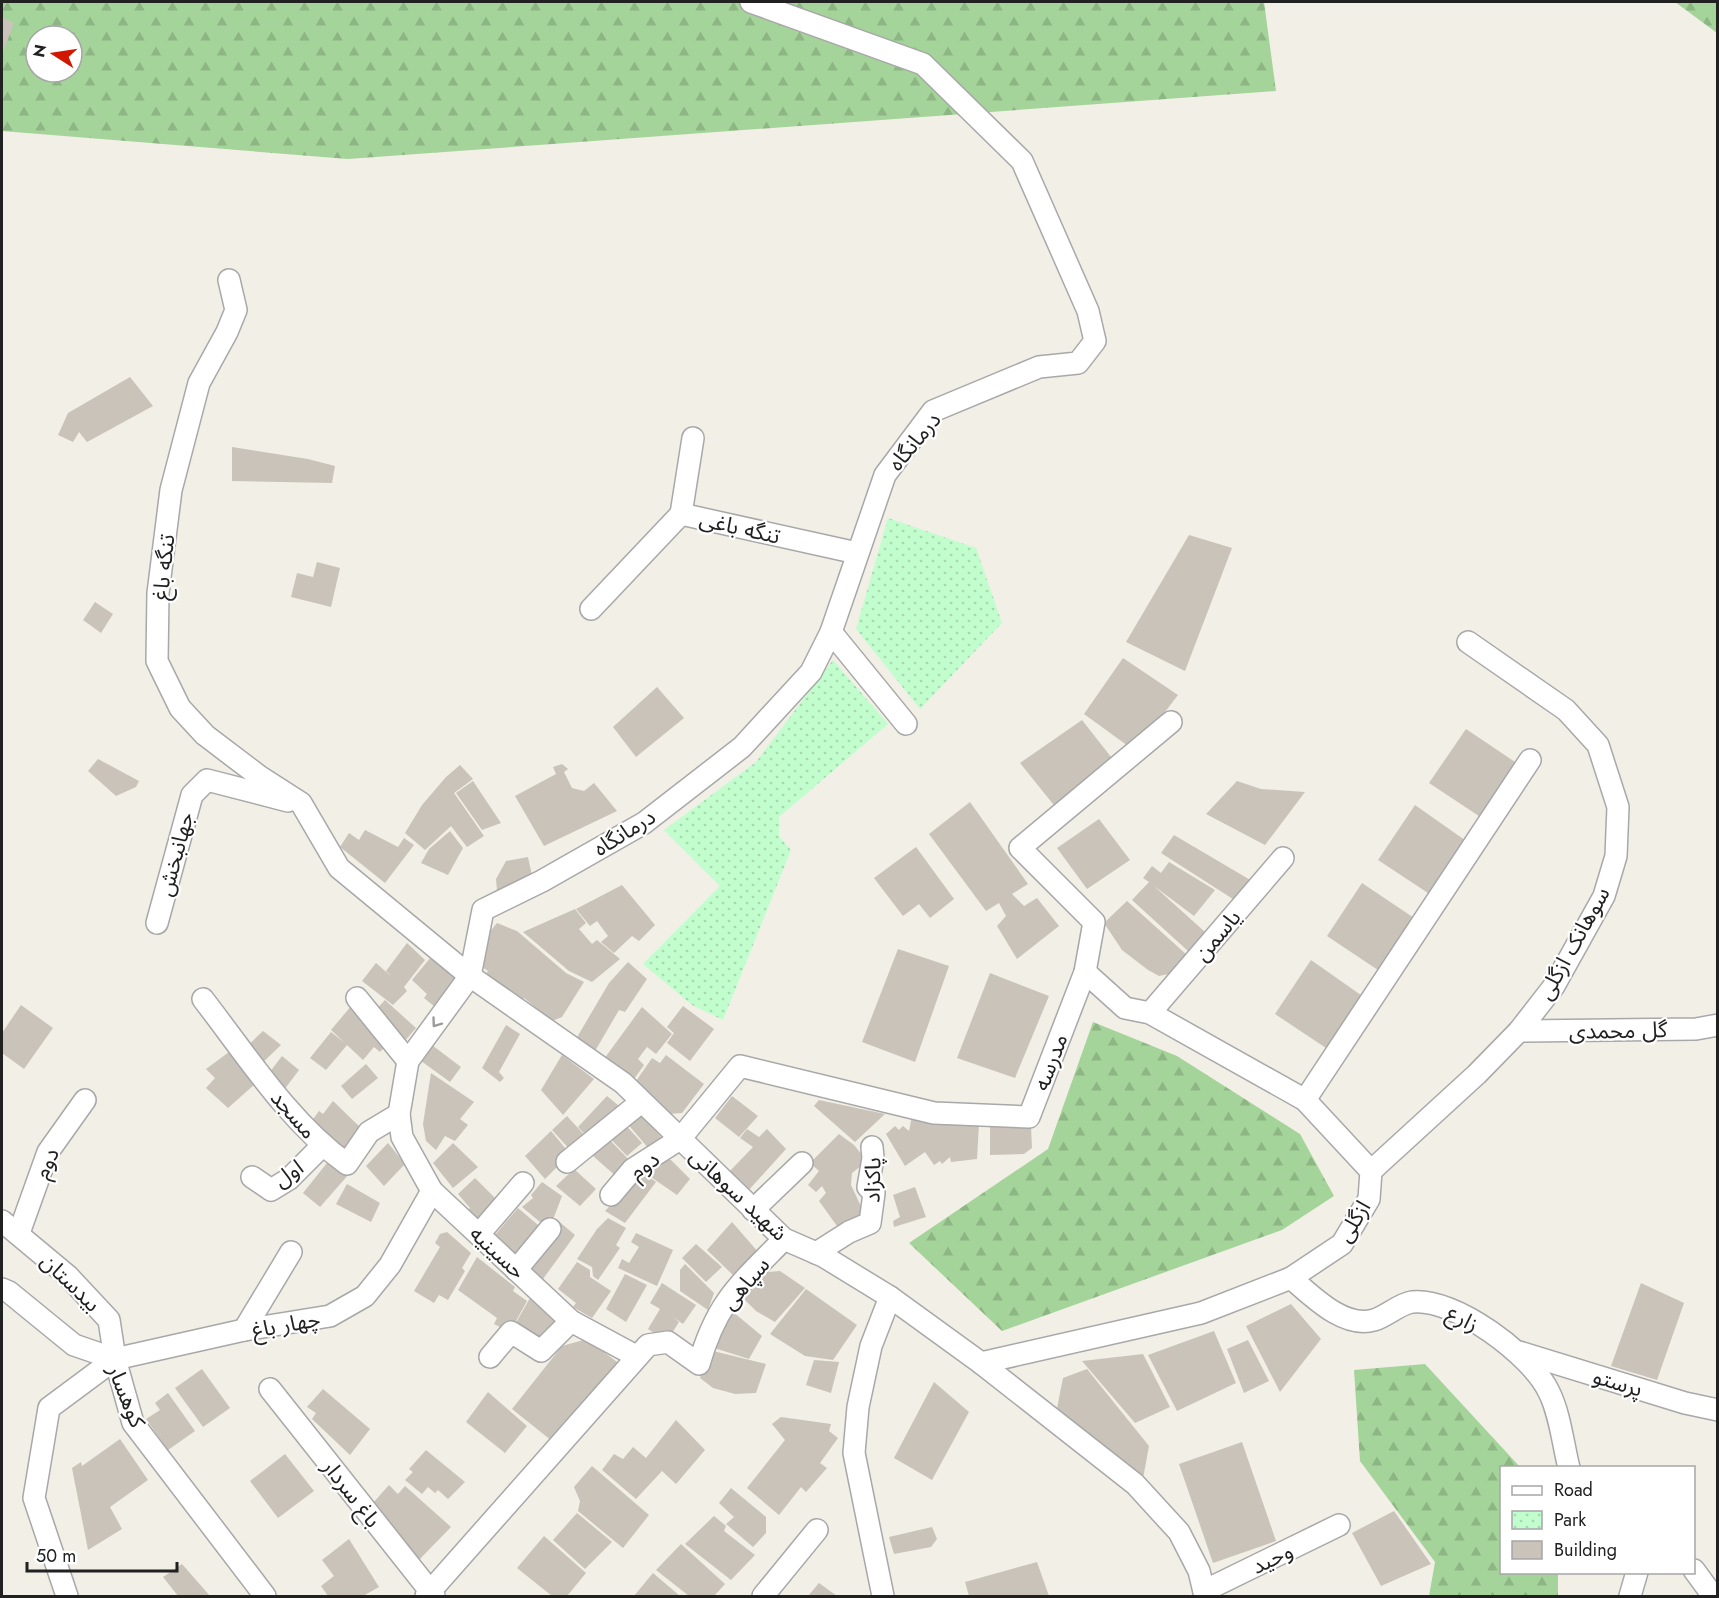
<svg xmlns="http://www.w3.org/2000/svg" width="1719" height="1598" font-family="Jost,'Noto Sans Arabic',sans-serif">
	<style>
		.forest { fill: url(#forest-firs); fill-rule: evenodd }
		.park { fill: url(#park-dots) }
		.building { fill: #cac3b9 }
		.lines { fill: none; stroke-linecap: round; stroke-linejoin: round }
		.street-casing { stroke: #a8a8a8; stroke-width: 24 }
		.street { stroke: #fff; stroke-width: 21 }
		.oneway { stroke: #9b9b9b }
		.labels { text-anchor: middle; stroke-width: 4.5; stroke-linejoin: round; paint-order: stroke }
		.street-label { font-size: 22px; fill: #212121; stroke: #fff }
	</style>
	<defs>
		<pattern id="forest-firs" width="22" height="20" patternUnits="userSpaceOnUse" patternTransform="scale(1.5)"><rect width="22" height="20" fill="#a4d499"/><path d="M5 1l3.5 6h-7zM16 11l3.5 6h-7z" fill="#8db684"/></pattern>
		<pattern id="park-dots" width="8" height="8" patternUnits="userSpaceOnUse" patternTransform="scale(1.5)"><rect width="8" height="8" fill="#c2fdcd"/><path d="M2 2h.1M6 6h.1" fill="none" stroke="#a6d9b0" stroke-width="1.8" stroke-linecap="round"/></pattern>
	</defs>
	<rect width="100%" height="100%" fill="#f2efe7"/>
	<!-- forest -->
	<g class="forest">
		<path d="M2 2H1264L1276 91 348 159 2 131ZM36 36H72V72H36Z"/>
		<polygon points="1675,2 1717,2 1717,33"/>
		<polygon points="1093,1022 1177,1056 1300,1134 1334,1196 1282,1230 1002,1331 909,1243 1048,1149"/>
		<polygon points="1425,1364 1520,1467 1502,1468 1502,1572 1558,1573 1558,1596 1429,1596 1435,1562 1360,1461 1354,1370"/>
	</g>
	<!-- park -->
	<g class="park">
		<polygon points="888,518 976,548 1002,623 920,709 856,629"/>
		<polygon points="833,660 888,724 779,817 779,836 791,850 723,1020 692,1005 643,964 720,886 664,830 756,762"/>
	</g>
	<!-- building -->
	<g class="building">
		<polygon points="2,17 14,23 2,55"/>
		<polygon points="130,377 153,406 87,442 79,432 73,442 58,435 68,413"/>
		<polygon points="232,447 308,459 335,466 332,483 232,481"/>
		<polygon points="1189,535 1232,548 1185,671 1126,642"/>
		<polygon points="317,562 340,568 331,607 291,597 297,573 313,577"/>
		<polygon points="95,602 113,614 101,633 83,620"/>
		<polygon points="1123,658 1178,695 1135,751 1084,714"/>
		<polygon points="657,687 684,718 636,757 613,727"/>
		<polygon points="1082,720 1122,771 1057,809 1020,763"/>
		<polygon points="1466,729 1521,766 1485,820 1429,783"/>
		<polygon points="98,759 139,781 136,787 116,796 88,771"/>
		<polygon points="562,764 568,769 564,772 572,788 584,791 594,783 617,811 544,846 515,796 556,774 553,767"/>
		<polygon points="460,765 473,779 454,793 484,836 467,847 451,826 425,850 405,833 422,805 446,777"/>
		<polygon points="473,781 501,823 482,830 456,793"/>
		<polygon points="1237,781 1261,789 1305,792 1265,845 1206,814"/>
		<polygon points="970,802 1028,884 1012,894 1024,906 1037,898 1059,926 1017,959 997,926 1006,916 999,903 986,911 929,834"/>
		<polygon points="1415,805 1469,843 1434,897 1378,860"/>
		<polygon points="1099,819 1130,860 1087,889 1057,848"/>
		<polygon points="365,830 398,847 404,838 414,845 385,883 340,847 349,833 359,840"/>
		<polygon points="450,831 463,848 448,875 421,863 429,849"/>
		<polygon points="1174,835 1252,881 1236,901 1161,853"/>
		<polygon points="916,847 954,899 930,918 919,904 903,916 874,878"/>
		<polygon points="528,857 533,880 497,891 496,879 506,861"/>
		<polygon points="1169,862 1215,890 1194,916 1154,886 1205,932 1188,951 1132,900 1149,882 1143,878 1152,866 1161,873"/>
		<polygon points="1362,883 1420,922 1384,974 1327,936"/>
		<polygon points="622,885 655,925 639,941 632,936 614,953 601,942 608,936 597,921 590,926 576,909"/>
		<polygon points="1127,901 1187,955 1169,974 1159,976 1148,970 1122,950 1104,923"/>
		<polygon points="575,909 586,923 579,929 592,944 597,940 620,959 592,982 569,971 523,932"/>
		<polygon points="497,923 517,931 566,973 584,982 562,1017 552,1021 524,998 521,1001 485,975 488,971 476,963 478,946"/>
		<polygon points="407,943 425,960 404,987 407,991 393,1005 362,981 376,963 392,977 386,971"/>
		<polygon points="898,949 949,966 915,1062 862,1042"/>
		<polygon points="431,957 457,979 435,1007 424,998 427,994 412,980"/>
		<polygon points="1311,960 1368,1000 1332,1052 1275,1014"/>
		<polygon points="628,962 647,979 625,1012 619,1010 595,1051 576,1039 609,983"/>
		<polygon points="990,973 1049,996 1015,1078 957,1058"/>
		<polygon points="385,1000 416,1028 404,1042 373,1013"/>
		<polygon points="21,1005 53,1028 24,1069 2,1053 2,1033"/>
		<polygon points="352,1005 389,1042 380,1052 374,1047 363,1060 347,1045 326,1070 310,1058 331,1032 345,1043 331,1030"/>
		<polygon points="683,1006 714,1029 690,1061 667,1043 674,1033 667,1027"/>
		<polygon points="642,1007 672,1034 656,1054 647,1047 638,1059 644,1065 632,1082 604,1059"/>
		<polygon points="506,1025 520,1034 499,1072 504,1078 500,1082 482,1068"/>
		<polygon points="263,1031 281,1045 258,1067 244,1049"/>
		<polygon points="428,1042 461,1067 450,1082 417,1058"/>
		<polygon points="229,1052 255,1084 228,1108 206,1088 215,1078 206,1069"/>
		<polygon points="562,1055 594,1079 563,1115 541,1090"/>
		<polygon points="666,1055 704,1084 682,1113 670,1114 634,1084 652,1058 660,1063"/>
		<polygon points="282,1056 299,1070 281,1094 266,1077"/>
		<polygon points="366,1064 378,1078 352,1099 341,1086"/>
		<polygon points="431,1073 474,1102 460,1119 468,1125 455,1141 445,1136 436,1150 426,1141 423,1124"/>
		<polygon points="607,1096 625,1111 590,1140 578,1127"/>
		<polygon points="732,1096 758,1116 739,1137 715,1118"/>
		<polygon points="819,1100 885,1114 855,1142 814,1106"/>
		<polygon points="333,1101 363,1130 346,1156 311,1122 319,1111 323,1114"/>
		<polygon points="637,1111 663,1139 650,1150 625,1121"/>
		<polygon points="567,1116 588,1139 573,1153 552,1130"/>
		<polygon points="912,1116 979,1124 977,1159 951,1162 950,1157 942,1164 940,1161 934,1165 925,1152 905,1166 886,1134 895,1126 899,1130 903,1126 909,1131"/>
		<polygon points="621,1120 642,1143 627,1156 606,1134"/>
		<polygon points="990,1125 1031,1127 1032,1148 1024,1154 990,1155"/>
		<polygon points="747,1129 759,1137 767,1129 786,1149 747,1192 730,1171 753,1147 740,1138"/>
		<polygon points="551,1131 570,1154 545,1179 525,1156"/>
		<polygon points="839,1134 854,1145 867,1161 852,1173 851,1185 865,1215 837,1226 819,1201 826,1193 822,1186 816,1192 808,1185 819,1171 810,1163"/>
		<polygon points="607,1137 632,1163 619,1179 592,1155"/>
		<polygon points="388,1143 405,1164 384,1186 366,1166"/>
		<polygon points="453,1143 478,1167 453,1188 433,1163"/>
		<polygon points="331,1158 349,1174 320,1207 303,1193"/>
		<polygon points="659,1160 671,1160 690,1179 677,1195 648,1175"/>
		<polygon points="574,1169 596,1189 580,1206 556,1186"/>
		<polygon points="642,1172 656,1182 625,1223 605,1211"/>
		<polygon points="475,1178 501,1204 479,1231 462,1215 470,1208 458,1194"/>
		<polygon points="542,1182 562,1196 554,1217 546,1227 522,1207 533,1198 531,1195"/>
		<polygon points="347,1184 380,1203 371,1222 336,1204"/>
		<polygon points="915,1187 926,1217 894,1227 893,1221 900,1217 893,1195"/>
		<polygon points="518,1208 544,1230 519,1261 494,1236"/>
		<polygon points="608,1218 626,1228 616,1245 620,1248 598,1280 593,1276 592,1267 577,1259 597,1229"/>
		<polygon points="556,1219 575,1235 543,1279 528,1265"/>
		<polygon points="732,1222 759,1253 735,1277 707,1250"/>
		<polygon points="447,1232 471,1253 462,1268 465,1271 448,1300 439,1295 434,1303 414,1291 440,1247 435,1243 440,1234"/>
		<polygon points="636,1233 673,1250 657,1286 618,1268 622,1259 629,1263 639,1247 631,1242"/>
		<polygon points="696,1244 722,1267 706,1282 682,1258"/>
		<polygon points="477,1257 515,1287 513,1291 527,1301 510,1332 494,1324 497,1318 458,1290"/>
		<polygon points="577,1262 590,1270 590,1277 611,1291 592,1318 573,1307 576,1303 558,1289"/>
		<polygon points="685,1264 714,1293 708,1310 680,1291 680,1270"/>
		<polygon points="780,1271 805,1288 775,1322 756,1311 744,1299 768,1272"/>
		<polygon points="625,1274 647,1285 626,1322 606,1309"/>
		<polygon points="662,1283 696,1305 683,1324 673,1317 679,1322 667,1341 648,1329 660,1309 650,1303"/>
		<polygon points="1641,1283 1684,1303 1657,1380 1611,1366"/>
		<polygon points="806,1289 857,1325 833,1360 805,1356 770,1334"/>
		<polygon points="530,1298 561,1324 539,1345 513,1328"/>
		<polygon points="1291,1304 1321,1339 1280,1392 1246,1326"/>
		<polygon points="727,1307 762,1336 749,1359 711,1347"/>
		<polygon points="1214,1331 1236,1383 1177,1411 1148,1355"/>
		<polygon points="587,1339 617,1362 618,1372 557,1445 512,1409 562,1346"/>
		<polygon points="1248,1340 1269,1381 1244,1393 1227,1349"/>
		<polygon points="709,1350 766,1364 756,1393 735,1394 713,1388 700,1378"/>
		<polygon points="1143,1354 1170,1407 1135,1423 1082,1361"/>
		<polygon points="814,1360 839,1362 831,1393 806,1385"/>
		<polygon points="202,1369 230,1408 203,1427 175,1388"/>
		<polygon points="1087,1369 1149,1446 1142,1484 1056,1413 1063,1378"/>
		<polygon points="934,1382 969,1412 932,1480 894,1458"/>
		<polygon points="323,1389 370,1429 350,1455 312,1419 316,1413 307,1407"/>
		<polygon points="488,1392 527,1426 505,1453 466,1422"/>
		<polygon points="168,1393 195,1431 168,1450 146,1419 160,1410 155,1403"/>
		<polygon points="781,1417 831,1424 829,1431 838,1438 820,1463 827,1468 806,1492 801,1487 779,1515 747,1488 785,1440 772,1424"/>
		<polygon points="676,1420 705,1450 676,1484 662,1471 636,1499 602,1470 614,1454 623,1459 633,1447 646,1458"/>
		<polygon points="120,1439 148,1480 110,1507 122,1529 88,1550 72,1468 81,1462 82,1466"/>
		<polygon points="1242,1442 1276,1541 1213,1563 1179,1464"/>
		<polygon points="426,1450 465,1482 448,1499 438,1490 435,1493 428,1487 422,1494 405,1480 413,1472 409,1469"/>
		<polygon points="285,1454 314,1491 278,1518 250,1481"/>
		<polygon points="592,1466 649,1515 623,1548 578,1511 580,1501 574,1487"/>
		<polygon points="389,1485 398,1494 405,1486 451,1527 416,1563 373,1503"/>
		<polygon points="731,1488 766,1517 766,1533 753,1547 726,1524 734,1517 719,1503"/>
		<polygon points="1394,1511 1431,1564 1381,1586 1352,1533"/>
		<polygon points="577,1513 612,1542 585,1569 553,1540"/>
		<polygon points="714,1516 726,1526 724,1531 755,1555 731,1580 685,1544"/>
		<polygon points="932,1527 937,1539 931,1547 894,1554 889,1537"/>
		<polygon points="544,1536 586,1573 567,1596 552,1596 517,1568"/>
		<polygon points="349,1539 379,1587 363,1596 328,1596 321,1586 334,1576 322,1560"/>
		<polygon points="681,1544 725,1584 714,1596 689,1596 656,1570"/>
		<polygon points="1037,1562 1049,1596 969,1596 965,1582"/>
		<polygon points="182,1564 210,1596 178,1596 163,1577"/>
		<polygon points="653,1573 680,1596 634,1596"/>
		<polygon points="819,1583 837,1596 808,1596"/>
	</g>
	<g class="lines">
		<defs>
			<g id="street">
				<polyline points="229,280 236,310 227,332 199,383 171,490 158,593 157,661 180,708 205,735 259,776 301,803 339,868 470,976 623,1083 784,1239 823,1256 890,1297 981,1363 1135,1484 1179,1532 1199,1571 1205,1596"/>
				<polyline points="681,514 857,553"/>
				<polyline points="681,514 693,438"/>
				<polyline points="591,609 681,514"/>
				<polyline points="831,632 906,724"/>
				<polyline points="157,923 192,795 207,780 288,801"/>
				<polyline points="357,998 408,1061"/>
				<path d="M203 999C247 1056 289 1122 347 1164L369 1132 399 1114"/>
				<polyline points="1150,1013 1283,858"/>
				<polyline points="1519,1031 1696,1029 1718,1025"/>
				<polyline points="1305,1100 1530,760"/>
				<polyline points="567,1162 641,1102"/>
				<polyline points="1371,1171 1477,1074 1519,1031 1554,986 1604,896 1616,856 1618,807 1598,745 1566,710 1468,642"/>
				<polyline points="252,1177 271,1190 289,1179 322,1146"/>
				<polyline points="611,1195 633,1169 680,1139 740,1066 934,1113 1029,1117 1085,972 1094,922 1020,848 1171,722"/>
				<polyline points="753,1210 802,1163"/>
				<polyline points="2,1221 68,1276 109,1320 115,1359 133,1423 265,1596"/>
				<polyline points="19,1233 48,1152 85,1100"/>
				<polyline points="479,1234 523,1183"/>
				<polyline points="816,1253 849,1232 870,1223 874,1193 868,1187 873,1158 872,1147"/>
				<polyline points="516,1270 550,1229"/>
				<path d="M1291 1278C1312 1296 1344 1329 1374 1320 1387 1316 1399 1304 1412 1302 1454 1297 1532 1355 1549 1392 1560 1414 1563 1444 1569 1468"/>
				<polyline points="2,1289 9,1292 74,1345 115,1359"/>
				<polyline points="244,1330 291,1252"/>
				<polyline points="1519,1352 1685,1403 1718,1410"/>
				<polyline points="636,1356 571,1321 432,1191 402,1137 399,1114 408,1061 470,976 483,910 542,881 644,823 742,747 811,672 831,632 885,475 933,411 1039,367 1078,363 1095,341 1088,311 1022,161 923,64 751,2"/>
				<polyline points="490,1357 511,1332 541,1351 571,1321"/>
				<polyline points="981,1363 1201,1313 1291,1278 1342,1244 1369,1199 1371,1171 1305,1100 1150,1013 1125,1008 1085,972"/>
				<polyline points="270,1389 434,1596"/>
				<polyline points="1694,1570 1713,1596"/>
				<polyline points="1204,1591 1339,1525"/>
				<polyline points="67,1596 34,1498 49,1408 115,1359 244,1330 330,1316 365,1296 390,1265 432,1191"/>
				<path d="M426 1596 648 1345 668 1342 699 1364C717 1301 740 1284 784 1239"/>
				<polyline points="763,1596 817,1530"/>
				<polyline points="883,1596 854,1453 858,1407 871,1346 890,1297"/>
				<polyline points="1630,1596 1637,1572"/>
			</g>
		</defs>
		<!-- street casing -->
		<use href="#street" class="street-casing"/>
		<!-- street -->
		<use href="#street" class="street"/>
	</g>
	<!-- one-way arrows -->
	<defs><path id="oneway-chevron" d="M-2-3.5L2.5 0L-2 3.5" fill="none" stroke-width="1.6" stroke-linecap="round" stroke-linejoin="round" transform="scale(1.5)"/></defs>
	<use class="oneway" href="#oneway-chevron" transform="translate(436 1023) rotate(126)"/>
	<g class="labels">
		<!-- street labels -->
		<g class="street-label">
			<text transform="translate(914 441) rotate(-50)" y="8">درمانگاه</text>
			<text transform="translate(740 527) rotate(13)" y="8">تنگه باغی</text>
			<text transform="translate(163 567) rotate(-84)" y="8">تنگه باغ</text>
			<text transform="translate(624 832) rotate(-32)" y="8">درمانگاه</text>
			<text transform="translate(175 854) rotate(-75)" y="8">جهانبخش</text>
			<text transform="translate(1217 935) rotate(-50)" y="8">یاسمن</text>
			<text transform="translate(1573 943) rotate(-61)" y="8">سوهانک ازگلی</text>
			<text transform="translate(1618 1030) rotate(-1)" y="8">گل محمدی</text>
			<text transform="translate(1050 1062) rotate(-69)" y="8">مدرسه</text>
			<text transform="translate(294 1114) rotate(49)" y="8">مسجد</text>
			<text transform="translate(46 1163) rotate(-66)" y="8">دوم</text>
			<text transform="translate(644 1165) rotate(-37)" y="8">دوم</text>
			<text transform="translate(288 1173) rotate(-35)" y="8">اول</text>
			<text transform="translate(872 1180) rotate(-89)" y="8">پاکزاد</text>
			<text transform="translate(739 1194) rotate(43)" y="8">شهید سوهانی</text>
			<text transform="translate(1353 1221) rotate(-59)" y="8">ازگلی</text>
			<text transform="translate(498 1252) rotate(43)" y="8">حسینیه</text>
			<text transform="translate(71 1282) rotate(44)" y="8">بیدستان</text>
			<text transform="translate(745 1283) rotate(-49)" y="8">سپاهی</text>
			<text transform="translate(1463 1318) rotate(28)" y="8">زارع</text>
			<text transform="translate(286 1324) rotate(-10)" y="8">چهار باغ</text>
			<text transform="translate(1618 1382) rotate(17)" y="8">پرستو</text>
			<text transform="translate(127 1396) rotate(68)" y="8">کوهسار</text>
			<text transform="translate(352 1493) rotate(52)" y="8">باغ سردار</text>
			<text transform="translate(1272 1558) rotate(-26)" y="8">وحید</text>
		</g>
	</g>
	<!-- border -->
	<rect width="1719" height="1598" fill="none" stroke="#212121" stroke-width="6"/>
	<!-- legend -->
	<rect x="1500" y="1466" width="195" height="108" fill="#ffffff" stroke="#a6a6a6" stroke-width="1.5"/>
	<rect x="1512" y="1486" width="30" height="9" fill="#ffffff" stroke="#a6a6a6" stroke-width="1.5"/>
	<text x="1554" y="1496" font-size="18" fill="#212121">Road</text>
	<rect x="1512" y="1511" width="30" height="18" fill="url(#park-dots)" stroke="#a6a6a6" stroke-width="1.5"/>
	<text x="1554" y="1526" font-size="18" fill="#212121">Park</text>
	<rect x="1512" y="1541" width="30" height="18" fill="#cac3b9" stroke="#a6a6a6" stroke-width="1.5"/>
	<text x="1554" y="1556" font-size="18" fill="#212121">Building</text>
	<!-- north arrow -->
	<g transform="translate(54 54) rotate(282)"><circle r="28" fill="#ffffff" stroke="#a6a6a6" stroke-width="1.5"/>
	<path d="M0-4.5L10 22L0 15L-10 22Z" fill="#d11700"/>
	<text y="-9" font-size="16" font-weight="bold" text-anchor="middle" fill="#212121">N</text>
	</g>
	<!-- scale -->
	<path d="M27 1562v9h150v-9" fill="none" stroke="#212121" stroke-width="3"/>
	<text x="36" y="1562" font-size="18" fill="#212121" stroke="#ffffff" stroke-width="4.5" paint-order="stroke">50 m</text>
</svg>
